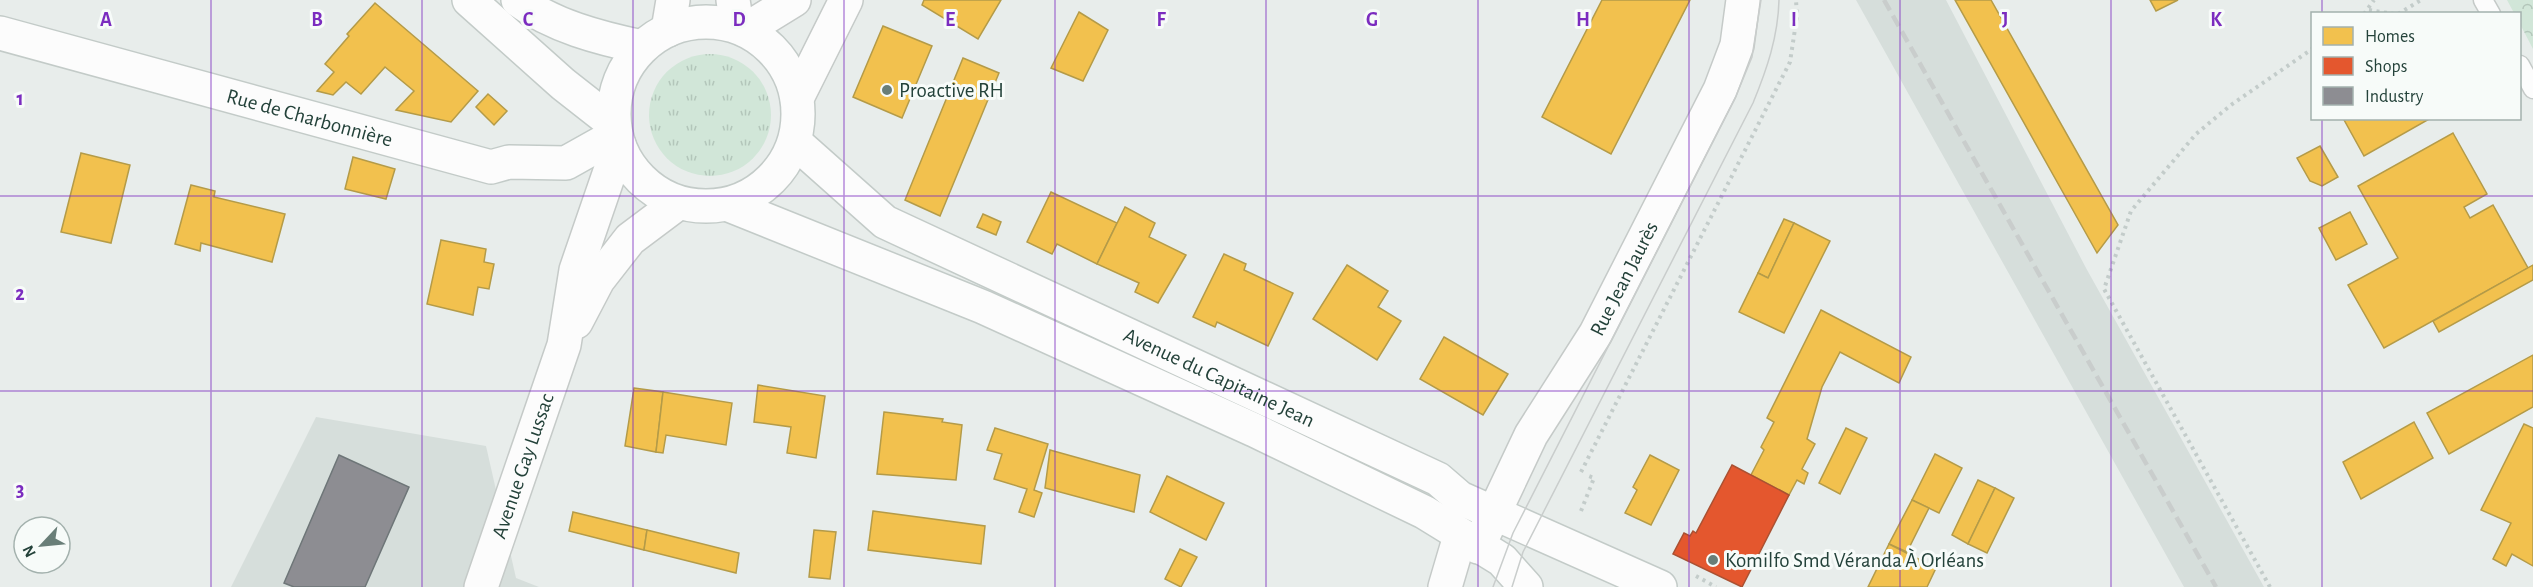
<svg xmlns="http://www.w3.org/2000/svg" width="2533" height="587" font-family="'Alegreya Sans',sans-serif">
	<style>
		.built { fill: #d6dedb }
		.grass { fill: url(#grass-tufts) }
		.park { fill: url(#park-crowns) }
		.homes { fill: #f2c14e; stroke: #b49b48; stroke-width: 1.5 }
		.shops { fill: #e4572e; stroke: #aa5132; stroke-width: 1.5 }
		.industry { fill: #8d8d92; stroke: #6e7678; stroke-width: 1.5 }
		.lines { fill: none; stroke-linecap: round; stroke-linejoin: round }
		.lane-casing { stroke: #c5cac8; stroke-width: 21 }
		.street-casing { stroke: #c5cac8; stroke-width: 36 }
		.secondary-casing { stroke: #c3cbc8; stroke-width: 36 }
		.path { stroke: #c3ccca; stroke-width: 4; stroke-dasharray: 3 4.5; stroke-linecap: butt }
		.lane { stroke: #fcfcfc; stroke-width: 18 }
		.street { stroke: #fcfcfc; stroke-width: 33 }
		.secondary { stroke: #fcfcfc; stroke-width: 33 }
		.tram { stroke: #c9cdcc; stroke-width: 1.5 }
		.rail { stroke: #c9cdcc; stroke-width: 4.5; stroke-dasharray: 12 6; stroke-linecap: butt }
		.grid { fill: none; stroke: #7b2cbf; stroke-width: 1.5; stroke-opacity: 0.55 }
		.poi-dot { fill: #697e78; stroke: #f7fbf9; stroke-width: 2 }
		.labels { text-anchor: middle; stroke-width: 6; stroke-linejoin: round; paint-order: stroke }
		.poi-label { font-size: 21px; fill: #24423a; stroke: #f7fbf9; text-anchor: start }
		.street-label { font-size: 21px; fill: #24423a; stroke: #f7fbf9 }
		.grid-label { font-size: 20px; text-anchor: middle; font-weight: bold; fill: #7b2cbf; stroke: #f7fbf9; stroke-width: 6; stroke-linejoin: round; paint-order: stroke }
	</style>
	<defs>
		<pattern id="grass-tufts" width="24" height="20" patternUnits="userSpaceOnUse" patternTransform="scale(1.5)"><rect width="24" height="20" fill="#d1e6d8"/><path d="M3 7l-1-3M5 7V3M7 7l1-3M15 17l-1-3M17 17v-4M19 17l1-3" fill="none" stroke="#b3c6ba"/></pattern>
		<pattern id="park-crowns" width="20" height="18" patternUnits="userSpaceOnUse" patternTransform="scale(1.5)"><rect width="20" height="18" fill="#d1e6d8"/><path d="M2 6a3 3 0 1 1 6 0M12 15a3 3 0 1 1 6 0" fill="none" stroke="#b3c6ba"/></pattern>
	</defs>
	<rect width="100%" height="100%" fill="#e8edeb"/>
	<!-- built -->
	<g class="built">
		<polygon points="1856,0 1946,0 2086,268 2264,587 2184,587"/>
		<polygon points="316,417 486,446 516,578 539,587 231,587"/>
	</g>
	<!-- grass -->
	<circle class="grass" cx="710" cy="115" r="61"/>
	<!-- park -->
	<polygon class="park" points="2507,0 2533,0 2533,49 2520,24 2520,14 2514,13"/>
	<!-- homes -->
	<g class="homes">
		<polygon points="924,0 1001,0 978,39 922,5"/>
		<polygon points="1602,0 1690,0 1611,154 1542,117"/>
		<polygon points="1955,0 1991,0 2118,225 2097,253"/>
		<polygon points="2150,0 2178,0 2156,11"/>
		<polygon points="375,3 478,91 451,122 396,110 414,91 385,67 361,94 346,82 333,95 317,91 334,72 325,64 349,36 347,34"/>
		<polygon points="1079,12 1108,30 1083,81 1051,68"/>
		<polygon points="883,26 932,46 902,118 853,97"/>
		<polygon points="963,58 999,73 940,216 905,200"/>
		<polygon points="488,94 507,111 494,125 476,107"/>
		<polygon points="2343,118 2431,118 2364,156"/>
		<polygon points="2453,133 2487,194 2464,207 2470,218 2493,205 2528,268 2384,348 2348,285 2398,258 2358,186"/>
		<polygon points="2320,146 2338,177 2322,186 2310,181 2297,158"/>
		<polygon points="81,153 130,165 111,243 61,232"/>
		<polygon points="353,157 395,169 386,199 345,189"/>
		<polygon points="191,185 215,191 214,197 285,214 272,262 201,243 200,251 175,244"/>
		<polygon points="1051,192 1117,223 1097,264 1057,244 1052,254 1027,242"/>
		<polygon points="1125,207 1155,223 1149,237 1186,255 1158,303 1135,292 1139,283 1097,264"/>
		<polygon points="2350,212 2367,244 2336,260 2319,228"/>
		<polygon points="983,214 1001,222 996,235 977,227"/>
		<polygon points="1784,219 1794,223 1768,278 1758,273"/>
		<polygon points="1794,223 1830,241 1784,333 1739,312 1758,273 1768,278"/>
		<polygon points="441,240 486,249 484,262 494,264 489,289 478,287 473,315 427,304"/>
		<polygon points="1224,254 1246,264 1244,270 1293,293 1268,346 1217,322 1215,327 1193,317"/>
		<polygon points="1347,265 1388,291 1378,307 1401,321 1377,360 1313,319"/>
		<polygon points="2533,265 2533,280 2439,332 2433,321"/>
		<polygon points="1821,310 1911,357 1899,383 1840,352 1822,387 1807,439 1815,444 1802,469 1808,473 1804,484 1797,480 1789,495 1751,475 1764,450 1761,447 1774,422 1767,418"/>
		<polygon points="1444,337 1508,374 1483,415 1420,379"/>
		<polygon points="2533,355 2533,407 2449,454 2427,413"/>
		<polygon points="758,385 825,396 816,458 787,453 791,427 754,422"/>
		<polygon points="634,388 663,392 656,452 625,446"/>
		<polygon points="663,392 732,403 726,445 666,435 663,453 656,452"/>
		<polygon points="884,412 943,419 942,422 962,425 956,480 877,474"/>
		<polygon points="2414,422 2433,458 2361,499 2343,462"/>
		<polygon points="2524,424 2533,428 2533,566 2512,554 2506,566 2493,559 2511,523 2481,510"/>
		<polygon points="995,428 1048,444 1034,490 1042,493 1034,517 1019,512 1027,489 994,479 1002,454 987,450"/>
		<polygon points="1846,428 1867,438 1840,494 1819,483"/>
		<polygon points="1050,450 1140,475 1134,512 1045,488"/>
		<polygon points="1935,454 1962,468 1939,513 1912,500"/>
		<polygon points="1650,455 1679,470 1651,525 1625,513 1637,490 1633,487"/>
		<polygon points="1167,476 1224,503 1206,540 1150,512"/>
		<polygon points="1978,480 1995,488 1968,544 1952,535"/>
		<polygon points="1995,488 2014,498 1987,553 1968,544"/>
		<polygon points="1912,500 1929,508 1907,552 1889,544"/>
		<polygon points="873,511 985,526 981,564 868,550"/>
		<polygon points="573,512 647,530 644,550 569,531"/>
		<polygon points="647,530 739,553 736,573 644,550"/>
		<polygon points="814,530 836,532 830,579 809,577"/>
		<polygon points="1889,544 1936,568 1927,587 1868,587"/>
		<polygon points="1180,549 1197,557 1181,587 1165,579"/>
	</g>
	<!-- shops -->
	<polygon class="shops" points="1732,465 1789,495 1742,587 1673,554 1684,533 1690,536 1693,531 1696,533"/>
	<!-- industry -->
	<polygon class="industry" points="339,455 409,487 365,587 294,587 284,583"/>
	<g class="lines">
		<defs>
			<g id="lane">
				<polyline points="2483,0 2491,14"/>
				<polyline points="2520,65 2533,89"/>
			</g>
			<g id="street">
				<polyline points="733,0 737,26"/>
				<polyline points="668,30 673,0"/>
				<polyline points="745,30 794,0"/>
				<polyline points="797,98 846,0"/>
				<polyline points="576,322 598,280 630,239 678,203"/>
				<path id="s1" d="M1478 547 1531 435 1596 333 1720 90 1737 45 1743 0"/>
				<path id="s2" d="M481 587 564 345 576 270 619 145"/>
				<polyline points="1445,587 1460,536"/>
			</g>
			<g id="secondary">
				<polyline points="469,0 563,84 614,124"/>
				<path d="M518 0C553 26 599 38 642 47"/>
				<circle cx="706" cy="114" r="92"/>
				<path id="s3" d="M0 33 491 167 509 162 566 163 616 135"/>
				<path id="s4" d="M795 142 885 222 1438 479 1460 498 1660 587"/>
				<polyline points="729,205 983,307 1254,430 1424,512 1502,560 1526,587"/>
			</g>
		</defs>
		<!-- lane casing -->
		<use href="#lane" class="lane-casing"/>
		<!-- street casing -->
		<use href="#street" class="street-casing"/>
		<!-- secondary casing -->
		<use href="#secondary" class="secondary-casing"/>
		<!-- path -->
		<g class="path">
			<polyline points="2369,10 2394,14"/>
			<polyline points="2364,14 2374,0"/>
			<polyline points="2398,14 2421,0"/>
			<polyline points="1581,472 1790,62 1797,16 1796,0"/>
			<polyline points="1581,511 1594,478 1586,475"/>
			<polyline points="1696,576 1716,587"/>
			<polyline points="2270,587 2104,289 2131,211 2196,134 2231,105 2312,49"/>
		</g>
		<!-- lane -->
		<use href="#lane" class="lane"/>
		<!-- street -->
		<use href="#street" class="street"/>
		<!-- secondary -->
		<use href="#secondary" class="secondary"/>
		<!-- tram -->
		<g class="tram">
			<polyline points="1493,587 1513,533 1736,96 1752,57 1761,0"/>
			<path d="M1512 587 1523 552 1753 103C1767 69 1778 37 1779 0"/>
		</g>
		<!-- rail -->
		<polyline class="rail" points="1884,0 2216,587"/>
	</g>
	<!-- grid -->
	<path class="grid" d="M211 0V587M422 0V587M633 0V587M844 0V587M1055 0V587M1266 0V587M1478 0V587M1689 0V587M1900 0V587M2111 0V587M2322 0V14M2322 118V587M0 196H2533M0 391H2533"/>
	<!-- markers -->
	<g class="poi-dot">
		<circle cx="887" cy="90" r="6"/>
		<circle cx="1713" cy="560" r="6"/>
	</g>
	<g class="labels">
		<!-- poi labels -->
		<g class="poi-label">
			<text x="899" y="97">Proactive RH</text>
			<text x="1725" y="567">Komilfo Smd Véranda À Orléans</text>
		</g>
		<!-- street labels -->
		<g class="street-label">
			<text dy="7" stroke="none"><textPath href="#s3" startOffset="321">Rue de Charbonnière</textPath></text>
			<text dy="7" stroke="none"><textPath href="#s1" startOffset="306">Rue Jean Jaurès</textPath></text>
			<text dy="7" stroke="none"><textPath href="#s4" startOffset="489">Avenue du Capitaine Jean</textPath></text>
			<text dy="7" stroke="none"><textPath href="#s2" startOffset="128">Avenue Gay Lussac</textPath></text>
		</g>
	</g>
	<g class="grid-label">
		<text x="106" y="26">A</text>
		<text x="317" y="26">B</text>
		<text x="528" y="26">C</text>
		<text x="739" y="26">D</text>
		<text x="950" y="26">E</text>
		<text x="1161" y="26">F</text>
		<text x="1372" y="26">G</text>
		<text x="1583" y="26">H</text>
		<text x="1794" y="26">I</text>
		<text x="2005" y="26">J</text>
		<text x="2216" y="26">K</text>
		<text x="20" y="105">1</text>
		<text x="20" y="300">2</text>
		<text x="20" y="496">3</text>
	</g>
	<!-- legend -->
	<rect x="2311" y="12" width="210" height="108" fill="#f7fbf9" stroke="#a3b1ad" stroke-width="1.5"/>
	<rect x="2323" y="27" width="30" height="18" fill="#f2c14e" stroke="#a3b1ad" stroke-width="1.5"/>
	<text x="2365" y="42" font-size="18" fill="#24423a">Homes</text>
	<rect x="2323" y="57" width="30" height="18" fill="#e4572e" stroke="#a3b1ad" stroke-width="1.5"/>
	<text x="2365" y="72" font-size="18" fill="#24423a">Shops</text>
	<rect x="2323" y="87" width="30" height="18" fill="#8d8d92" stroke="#a3b1ad" stroke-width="1.5"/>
	<text x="2365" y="102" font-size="18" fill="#24423a">Industry</text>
	<!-- north arrow -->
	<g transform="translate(42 545) rotate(244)"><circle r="28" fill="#f7fbf9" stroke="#a3b1ad" stroke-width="1.5"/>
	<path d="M0-4.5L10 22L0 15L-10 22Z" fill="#697e78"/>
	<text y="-9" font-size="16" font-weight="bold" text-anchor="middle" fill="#24423a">N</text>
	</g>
</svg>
